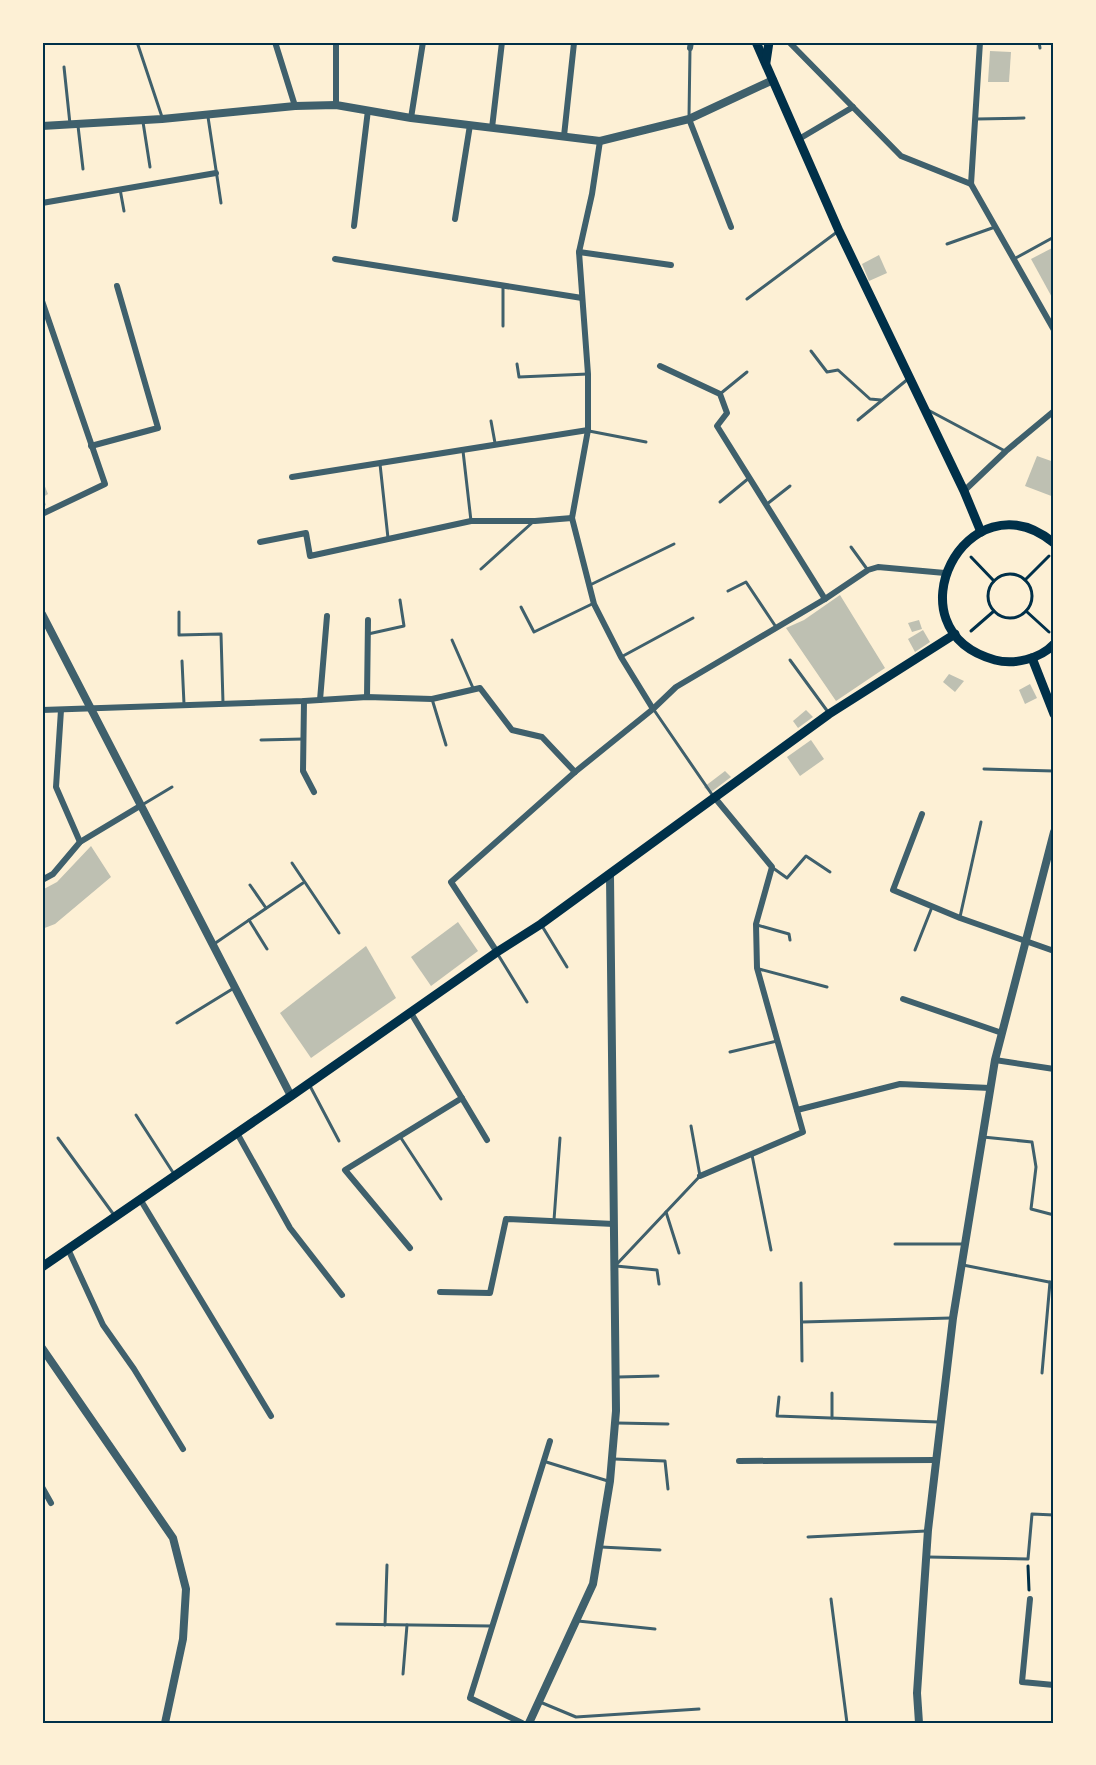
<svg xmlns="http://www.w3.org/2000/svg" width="1096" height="1765" font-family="Bitter,serif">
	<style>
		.building { fill: #bec0b2 }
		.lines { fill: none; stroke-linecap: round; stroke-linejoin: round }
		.path { stroke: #003049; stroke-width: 3 }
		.service { stroke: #3f606c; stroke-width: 3 }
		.minor { stroke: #3f606c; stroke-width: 6 }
		.tertiary { stroke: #3f606c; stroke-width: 8 }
		.secondary { stroke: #003049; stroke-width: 9 }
		.neatline { fill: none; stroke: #003049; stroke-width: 2 }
	</style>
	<rect width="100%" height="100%" fill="#fdf0d5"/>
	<!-- building -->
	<g class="building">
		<polygon points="990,51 1011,52 1009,82 988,82"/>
		<polygon points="1054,247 1054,301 1031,259"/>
		<polygon points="879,255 887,273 869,281 862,264"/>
		<polygon points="1037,456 1054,462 1054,497 1025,486"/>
		<polygon points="42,479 48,494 43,497 46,505 42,507"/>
		<polygon points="840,595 885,668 836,701 786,628 804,620"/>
		<polygon points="919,620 922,629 912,632 908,623"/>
		<polygon points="923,630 930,642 915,652 908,639"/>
		<polygon points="949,674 964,681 955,692 943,682"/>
		<polygon points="1030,684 1037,698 1025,704 1019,690"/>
		<polygon points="806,710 813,717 798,728 793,721"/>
		<polygon points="811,740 824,759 800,776 787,757"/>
		<polygon points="725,771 731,777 710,793 704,787"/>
		<polygon points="91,846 111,877 55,924 42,929 42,890 57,882"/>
		<polygon points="458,922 478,951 431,986 411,957"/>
		<polygon points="366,946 396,998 311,1058 280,1013"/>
	</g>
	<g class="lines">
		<!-- path -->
		<g class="path">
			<polyline points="971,557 994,581"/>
			<circle cx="1010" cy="596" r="22"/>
			<polyline points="1025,580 1049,556"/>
			<polyline points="1026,611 1049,632"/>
			<polyline points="971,631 994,611"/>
			<polyline points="1028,1566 1029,1590"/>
		</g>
		<!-- service -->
		<g class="service">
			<polyline points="137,42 162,117"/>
			<polyline points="1039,42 1040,48"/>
			<polyline points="64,67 70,124"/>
			<polyline points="208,117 221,203"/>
			<polyline points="689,117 690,49"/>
			<polyline points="977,119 1024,118"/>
			<polyline points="143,122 150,167"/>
			<polyline points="78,126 83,169"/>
			<polyline points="120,189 124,211"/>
			<polyline points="947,244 995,227"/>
			<polyline points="1014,259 1054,237"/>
			<polyline points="503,287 503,326"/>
			<polyline points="747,299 837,232"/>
			<polyline points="811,351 827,372 838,370 870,399 881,400"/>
			<polyline points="517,364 519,377 588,374"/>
			<polyline points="720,394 747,372"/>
			<polyline points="928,410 1005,451"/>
			<polyline points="858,420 908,379"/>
			<polyline points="491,421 495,443"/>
			<polyline points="589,431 646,442"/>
			<polyline points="463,451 471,521"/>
			<polyline points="380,464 388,538"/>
			<polyline points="720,502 749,478"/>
			<polyline points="767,504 790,486"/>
			<polyline points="851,547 867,569"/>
			<polyline points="481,569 533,522"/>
			<polyline points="590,585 674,544"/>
			<polyline points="728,591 746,582 776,627"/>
			<polyline points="521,607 534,632 592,604"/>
			<polyline points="179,612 179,635 221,634 223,703"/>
			<polyline points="368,634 404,626 400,600"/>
			<polyline points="452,640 473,688"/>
			<polyline points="623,656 693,618"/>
			<polyline points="790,660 828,712"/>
			<polyline points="182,661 184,704"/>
			<polyline points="432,699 446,745"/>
			<polyline points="654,710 713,796"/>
			<polyline points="261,740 303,739"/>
			<polyline points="984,769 1054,771"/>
			<polyline points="142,805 172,787"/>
			<polyline points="292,863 339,933"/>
			<polyline points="773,868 787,878 806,856 830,872"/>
			<polyline points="250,885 266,908"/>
			<polyline points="960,917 981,822"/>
			<polyline points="249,920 267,949"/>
			<polyline points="757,925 789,934 790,940"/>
			<polyline points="542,926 567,967"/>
			<polyline points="214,944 303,883"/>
			<polyline points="915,950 932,907"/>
			<polyline points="497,953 527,1002"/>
			<polyline points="759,969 827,987"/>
			<polyline points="177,1023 234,988"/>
			<polyline points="730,1052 777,1041"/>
			<polyline points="310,1086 339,1141"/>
			<polyline points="136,1115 174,1174"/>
			<polyline points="983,1137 1032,1142 1036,1167 1031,1209 1054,1215"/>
			<polyline points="58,1138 114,1215"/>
			<polyline points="401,1138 441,1199"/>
			<polyline points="752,1155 771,1250"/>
			<polyline points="666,1212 679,1253"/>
			<polyline points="554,1220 560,1138"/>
			<polyline points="895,1244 965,1244"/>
			<polyline points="616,1265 700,1176 691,1126"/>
			<polyline points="963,1265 1054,1283"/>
			<polyline points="616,1266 657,1270 659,1284"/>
			<polyline points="801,1283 802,1361"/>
			<polyline points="802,1322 951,1318"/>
			<polyline points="1042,1373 1050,1282"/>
			<polyline points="618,1377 658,1376"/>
			<polyline points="779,1397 777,1416 938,1422"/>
			<polyline points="832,1418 832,1393"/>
			<polyline points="617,1423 668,1424"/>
			<polyline points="614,1459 665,1461 668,1489"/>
			<polyline points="543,1461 608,1481"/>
			<polyline points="808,1537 926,1531"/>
			<polyline points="601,1547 660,1550"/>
			<polyline points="928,1557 1028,1559 1032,1514 1054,1515"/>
			<polyline points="831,1599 847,1723"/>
			<polyline points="578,1621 655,1629"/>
			<polyline points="337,1624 491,1626"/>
			<polyline points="385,1625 387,1565"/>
			<polyline points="403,1674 407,1625"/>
			<polyline points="540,1702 576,1717 699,1709"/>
		</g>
		<!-- minor -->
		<g class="minor">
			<polyline points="275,42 295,106"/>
			<polyline points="789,42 901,156 971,184"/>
			<polyline points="690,48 691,42"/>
			<polyline points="336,105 336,42"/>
			<polyline points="411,118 423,42"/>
			<polyline points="689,119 731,227"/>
			<polyline points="492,128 502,42"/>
			<polyline points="564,136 574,43"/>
			<polyline points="799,139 853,107"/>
			<polyline points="600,141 592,194 579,252 588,374 588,430 572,518 594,604 621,657 653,709"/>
			<polyline points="971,184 1054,330"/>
			<polyline points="971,184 980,42"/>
			<polyline points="42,203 216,173"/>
			<polyline points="455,219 470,125"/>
			<polyline points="354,226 368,110"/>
			<polyline points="579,252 671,265"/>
			<polyline points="335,259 582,298"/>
			<polyline points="42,301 105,484 42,514"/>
			<polyline points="660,366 720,394 727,413 717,426 825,599"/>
			<polyline points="91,446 158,428 117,286"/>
			<polyline points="292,477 588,430"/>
			<polyline points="964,491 1006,451 1054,411"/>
			<polyline points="260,542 306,533 310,556 471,521 535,521 572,518"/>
			<polyline points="367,697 368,620"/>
			<polyline points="320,700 327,616"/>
			<polyline points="304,701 303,771 314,792"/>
			<polyline points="42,710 304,701 367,697 432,699 480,688 512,730 542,737 575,772"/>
			<polyline points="61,710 56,787 80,842"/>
			<polyline points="922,814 893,890 960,918 1054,951"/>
			<polyline points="42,880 53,874 80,842 140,806"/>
			<polyline points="497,952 451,882 575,772 653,709 676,687 825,599 868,570 878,567 945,573"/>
			<polyline points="903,999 1002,1033"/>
			<polyline points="411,1013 487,1140"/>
			<polyline points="995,1060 1054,1069"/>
			<polyline points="797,1110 900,1084 990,1088"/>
			<polyline points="237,1133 290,1228 342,1295"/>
			<polyline points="700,1176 803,1132 757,968 756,924 772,867 715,798"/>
			<polyline points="140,1199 271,1416"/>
			<polyline points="410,1248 345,1170 462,1098"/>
			<polyline points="68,1249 103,1325 134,1369 183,1449"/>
			<polyline points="440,1292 490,1293 506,1219 614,1224"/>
			<polyline points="739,1461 935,1460"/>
			<polyline points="42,1487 51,1503"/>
			<polyline points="1030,1599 1022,1682 1054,1685"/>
			<polyline points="522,1723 470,1698 550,1441"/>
		</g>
		<!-- tertiary -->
		<g class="tertiary">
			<polyline points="42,126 162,119 295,106 336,105 411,118 600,141 689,119 773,80"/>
			<polyline points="42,614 291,1096"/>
			<polyline points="42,1348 173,1538 186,1589 183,1639 165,1723"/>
			<polyline points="529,1723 593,1584 610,1481 616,1411 610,876"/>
			<polyline points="919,1723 917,1693 928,1530 953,1318 995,1060 1054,832"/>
		</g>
		<!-- secondary -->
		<g class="secondary">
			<polyline points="756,42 839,231 964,491 981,532"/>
			<polyline points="766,62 769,42"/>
			<path d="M1054 543C967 472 886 630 995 660 1014 665 1040 659 1054 644"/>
			<polyline points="1032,658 1054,714"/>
			<polyline points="42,1267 291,1096 497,952 541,924 829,714 955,634"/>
		</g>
	</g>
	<!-- border -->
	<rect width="1096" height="1765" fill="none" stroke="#fdf0d5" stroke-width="87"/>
	<rect x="44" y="44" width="1008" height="1678" class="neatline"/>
</svg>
